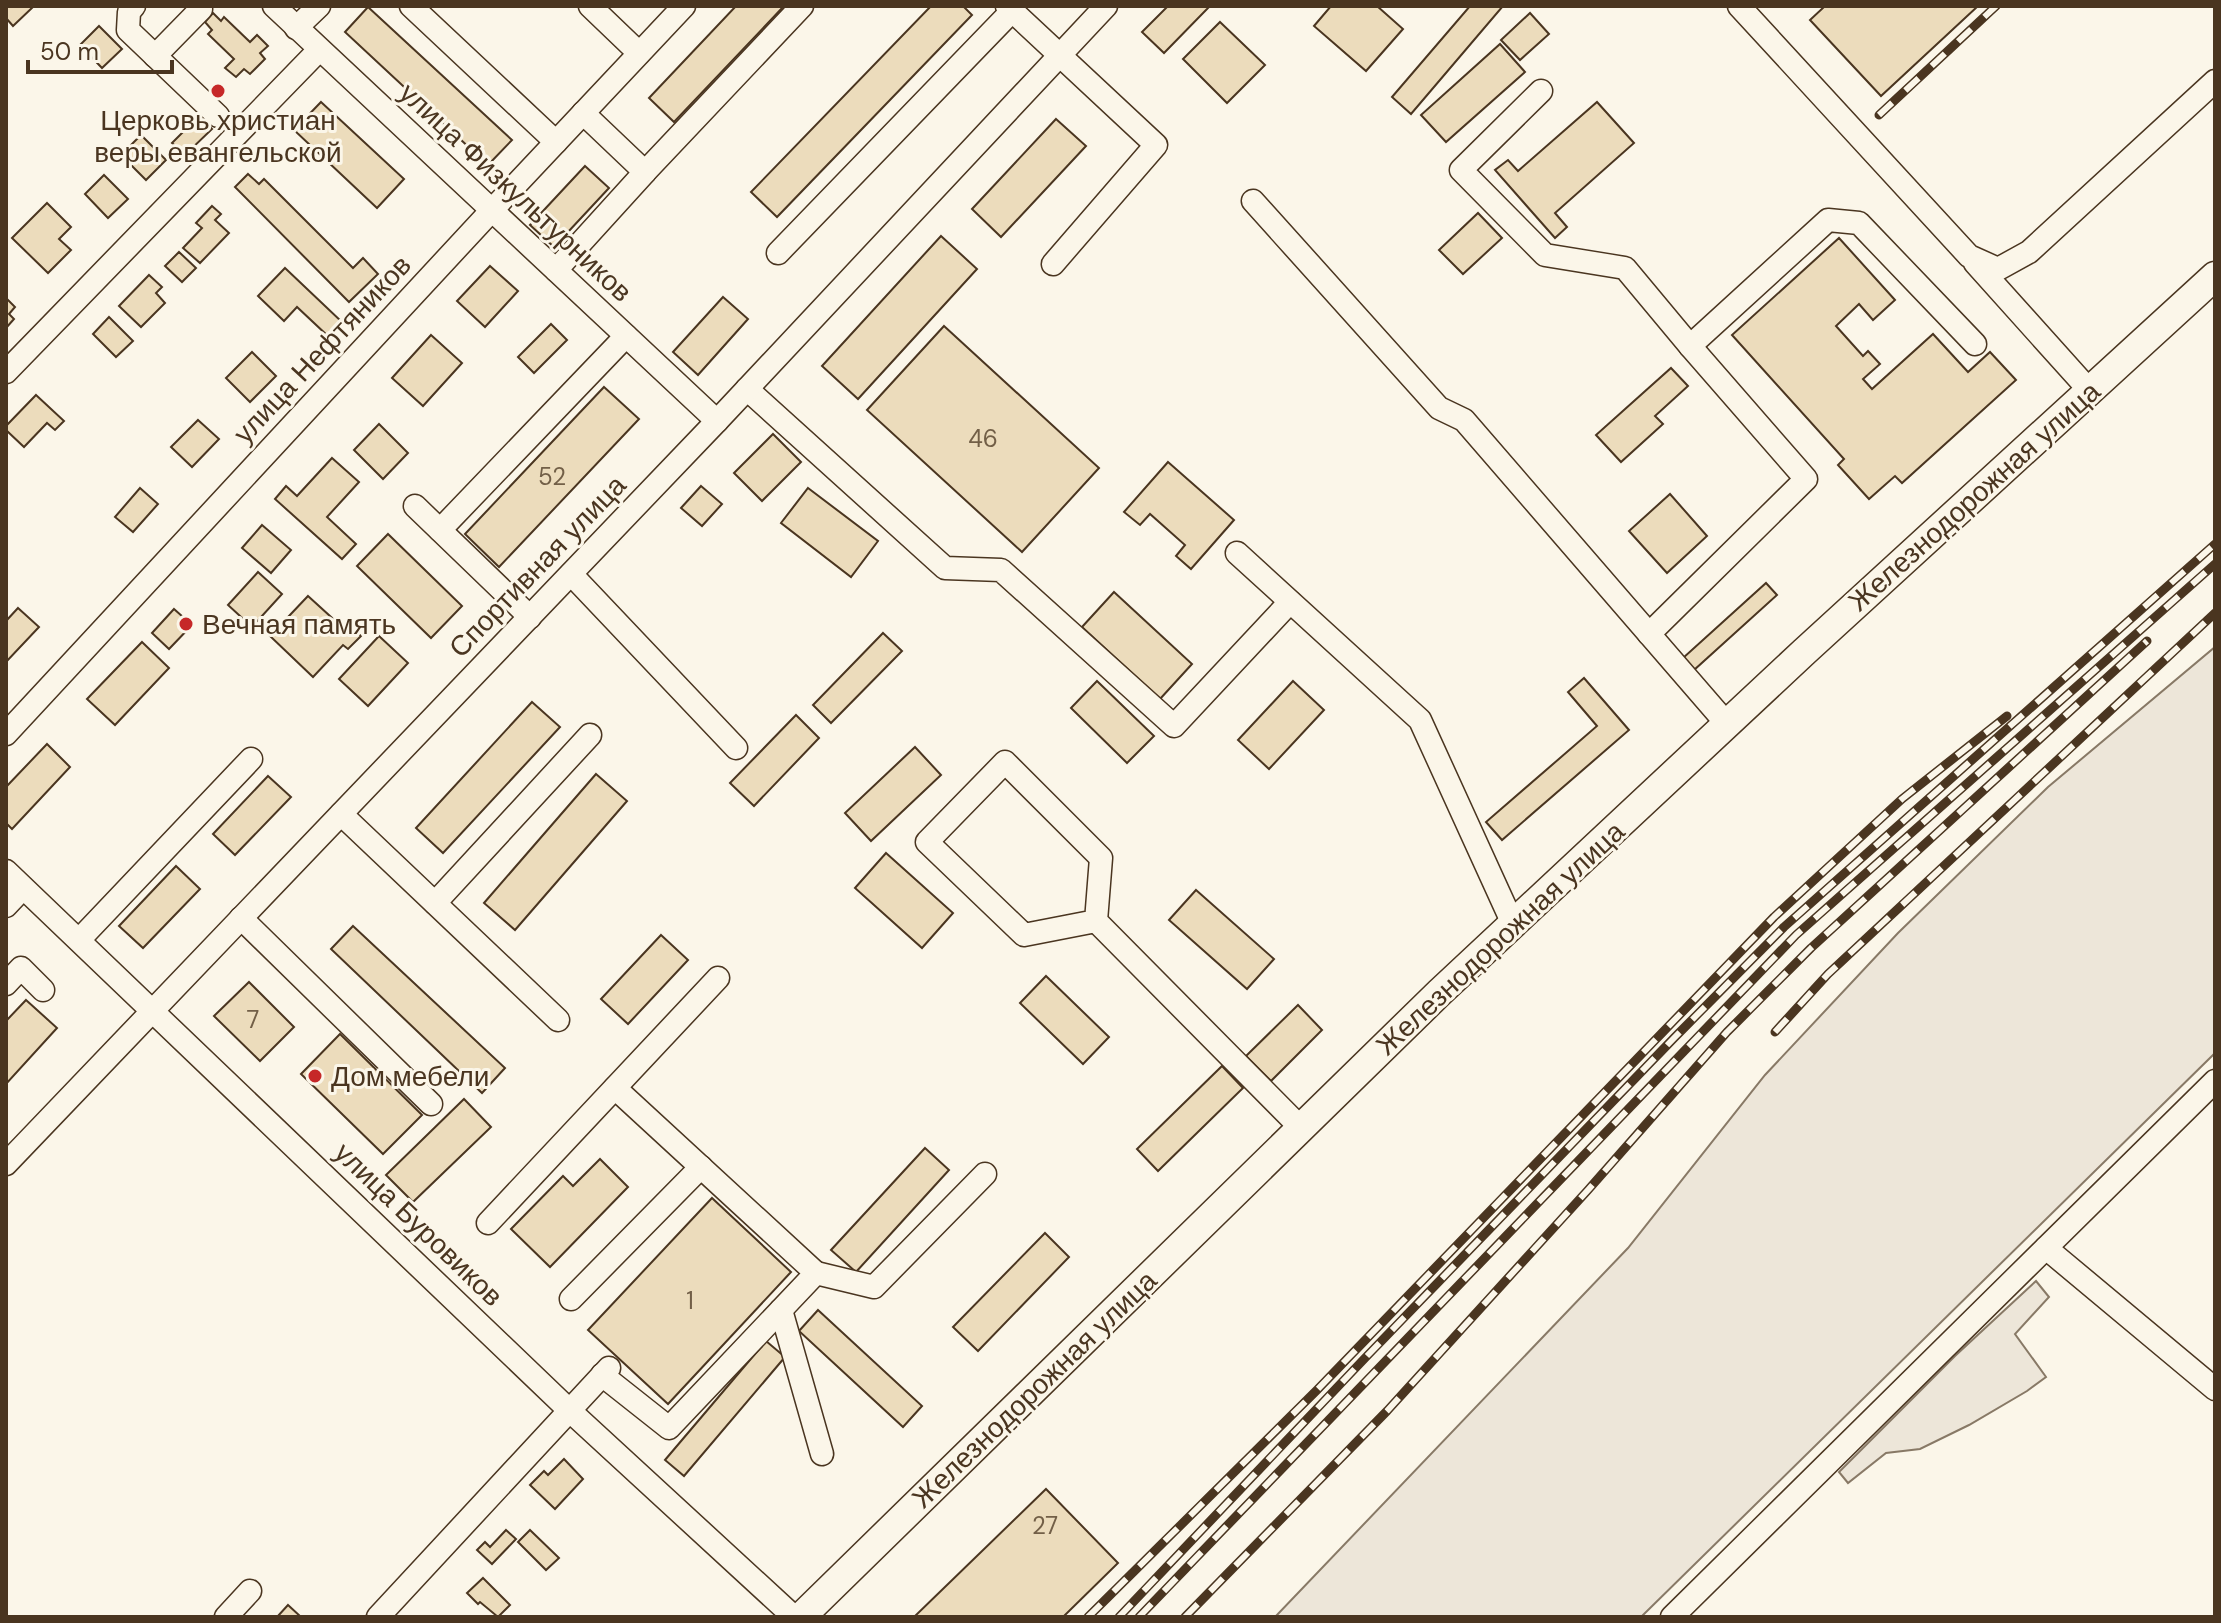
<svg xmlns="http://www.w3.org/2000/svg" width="2221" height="1623" font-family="'DM Sans',sans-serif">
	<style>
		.green { fill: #ede6d9; stroke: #887966; stroke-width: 2 }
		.building { fill: #ecdcbc; stroke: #4a3520; stroke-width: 2 }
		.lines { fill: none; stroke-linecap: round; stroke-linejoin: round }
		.minor-casing { stroke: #4a3520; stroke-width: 25 }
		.major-casing { stroke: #4a3520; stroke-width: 31 }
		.minor { stroke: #fbf6e9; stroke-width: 22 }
		.major { stroke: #fbf6e9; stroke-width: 28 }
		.rail-casing { stroke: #4a3520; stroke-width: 9 }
		.rail { stroke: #fbf6e9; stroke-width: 6; stroke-dasharray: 18; stroke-linecap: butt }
		.poi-dot { fill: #c62828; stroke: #fbf6e9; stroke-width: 3 }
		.labels { text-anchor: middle; stroke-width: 6; stroke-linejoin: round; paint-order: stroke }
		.number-label { font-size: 24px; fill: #725f47 }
		.poi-label { font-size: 28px; fill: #4a3520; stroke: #fbf6e9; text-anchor: start }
		.street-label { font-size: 28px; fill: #4a3520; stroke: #fbf6e9 }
	</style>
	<rect width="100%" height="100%" fill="#fbf6e9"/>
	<!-- green -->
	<g class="green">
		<polygon points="2215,647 2215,1053 1641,1617 1275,1617 1628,1248 1765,1075 1898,933 2048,787"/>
		<polygon points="2036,1281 2049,1297 2015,1334 2046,1377 2027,1391 1969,1425 1920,1449 1886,1453 1848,1483 1839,1472 1955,1356"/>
	</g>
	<!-- building -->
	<g class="building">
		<polygon points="6,6 34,6 13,26 6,18"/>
		<polygon points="736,6 784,6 674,122 649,98"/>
		<polygon points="931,6 963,6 972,15 777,217 751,192"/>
		<polygon points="1168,6 1206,6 1208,8 1164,53 1142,32"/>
		<polygon points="1331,6 1377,6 1403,29 1366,71 1314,26"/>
		<polygon points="1470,6 1503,6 1411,114 1392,97"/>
		<polygon points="1825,6 1978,6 1881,96 1810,20"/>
		<polygon points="368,7 512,140 488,165 345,32"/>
		<polygon points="213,13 221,21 224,17 250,42 257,35 268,46 260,53 265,59 250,74 244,69 236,77 225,68 234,59 208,34 212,30 205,22"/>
		<polygon points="1530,13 1549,34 1520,60 1501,40"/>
		<polygon points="1220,22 1265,65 1227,103 1183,59"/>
		<polygon points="99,26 122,49 102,68 80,45"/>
		<polygon points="1500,44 1525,72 1446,142 1421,115"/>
		<polygon points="321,102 404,179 377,208 294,130"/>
		<polygon points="1597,102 1634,143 1555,213 1567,227 1555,238 1495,170 1508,160 1518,171"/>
		<polygon points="199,116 212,129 185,155 172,143"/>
		<polygon points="1056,119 1086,146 1001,237 972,209"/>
		<polygon points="141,135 166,160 146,180 121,155"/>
		<polygon points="585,166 609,188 554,247 530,225"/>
		<polygon points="248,174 259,184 264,179 353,268 363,258 378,274 349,302 235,187"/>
		<polygon points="104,175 128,199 108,218 85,194"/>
		<polygon points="47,203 71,227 59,239 71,250 48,273 12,238"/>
		<polygon points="212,206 221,214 215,220 229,233 200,263 183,248 202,228 196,223"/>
		<polygon points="1478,213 1502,238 1463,274 1439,250"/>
		<polygon points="941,236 977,269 858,399 822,366"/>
		<polygon points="1839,238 1895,300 1873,320 1859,304 1836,326 1863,356 1868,351 1880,364 1863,379 1872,389 1933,334 1968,372 1990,352 2016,380 1902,483 1895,476 1869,499 1838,465 1844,459 1732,335"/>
		<polygon points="179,252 196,268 182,282 165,266"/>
		<polygon points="490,266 518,291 485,327 457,301"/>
		<polygon points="285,268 343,323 329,337 297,307 284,321 258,296"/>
		<polygon points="149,275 162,287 156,293 165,303 141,327 119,306"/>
		<polygon points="723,297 748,319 698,375 673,352"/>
		<polygon points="6,298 15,307 9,314 14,319 6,328"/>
		<polygon points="109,317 133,341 116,357 93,334"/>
		<polygon points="551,324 567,340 534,373 518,357"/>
		<polygon points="944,326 1099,468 1022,552 867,410"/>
		<polygon points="431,335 462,363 423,406 392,378"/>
		<polygon points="252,352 276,376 250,402 226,378"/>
		<polygon points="1671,368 1688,386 1655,416 1663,424 1621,462 1596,435"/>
		<polygon points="604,387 639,419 499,567 465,534"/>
		<polygon points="36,395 64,421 55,430 47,423 24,447 6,430 6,426"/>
		<polygon points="198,420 219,439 192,467 171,447"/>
		<polygon points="379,424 408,453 383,479 354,450"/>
		<polygon points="773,434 801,462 762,501 734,473"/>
		<polygon points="332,458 359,482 327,517 356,544 342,559 275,499 286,486 297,496"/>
		<polygon points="1168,462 1234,520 1191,569 1176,556 1185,545 1150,514 1140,525 1124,512"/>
		<polygon points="701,486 722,504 702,526 681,508"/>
		<polygon points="140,488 158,504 133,532 115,517"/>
		<polygon points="808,488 878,541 851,577 781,523"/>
		<polygon points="1670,494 1707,536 1667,573 1629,531"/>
		<polygon points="262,525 291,550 271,573 242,548"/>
		<polygon points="388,534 462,606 431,638 357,566"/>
		<polygon points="258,572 282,594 252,627 228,605"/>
		<polygon points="1766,583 1777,595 1694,670 1683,658"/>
		<polygon points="1114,592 1192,664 1160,699 1082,627"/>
		<polygon points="308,596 341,626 345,622 361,636 348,649 343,645 313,677 270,636"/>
		<polygon points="18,608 39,627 6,662 6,621"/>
		<polygon points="174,609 192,625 169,649 152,633"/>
		<polygon points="883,633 902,651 831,723 813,705"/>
		<polygon points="379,636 408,663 368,706 339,679"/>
		<polygon points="142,642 169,668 115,725 87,699"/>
		<polygon points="1584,678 1629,730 1502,840 1486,822 1597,726 1568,692"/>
		<polygon points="1097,681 1154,736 1127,763 1071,708"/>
		<polygon points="1293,681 1324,710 1269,769 1238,740"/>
		<polygon points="532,702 560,727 443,853 416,828"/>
		<polygon points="796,715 819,738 754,806 730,783"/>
		<polygon points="47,744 70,767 12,829 6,823 6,787"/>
		<polygon points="915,747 941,775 871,841 845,813"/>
		<polygon points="596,774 627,801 515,930 484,903"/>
		<polygon points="268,776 291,797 235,855 213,834"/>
		<polygon points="886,853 953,913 922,948 855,888"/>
		<polygon points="176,866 200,889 143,948 119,926"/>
		<polygon points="1196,890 1274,959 1247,989 1169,920"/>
		<polygon points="353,926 505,1068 482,1093 331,949"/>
		<polygon points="661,935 688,960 628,1024 601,999"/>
		<polygon points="1046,976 1109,1037 1083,1064 1020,1003"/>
		<polygon points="249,982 294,1027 260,1061 214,1016"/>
		<polygon points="26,1000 57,1028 6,1084 6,1021"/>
		<polygon points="1298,1005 1322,1030 1271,1081 1246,1056"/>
		<polygon points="340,1034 422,1115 383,1154 301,1074"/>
		<polygon points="1222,1066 1243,1088 1158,1171 1137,1149"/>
		<polygon points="464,1099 491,1127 413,1202 386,1175"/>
		<polygon points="925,1148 949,1170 856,1272 831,1250"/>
		<polygon points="600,1159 628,1187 550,1267 511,1229 563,1176 573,1186"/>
		<polygon points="712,1198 791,1272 668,1404 588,1330"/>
		<polygon points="1045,1233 1069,1257 978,1351 953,1327"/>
		<polygon points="818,1310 922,1406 903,1427 799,1331"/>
		<polygon points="766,1341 785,1357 684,1476 665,1460"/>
		<polygon points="564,1459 583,1479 555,1509 530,1485 544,1471 548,1475"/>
		<polygon points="1046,1489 1118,1563 1063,1617 914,1617"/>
		<polygon points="506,1530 516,1539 492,1564 477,1550 485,1542 490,1547"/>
		<polygon points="530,1530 559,1558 546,1570 518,1542"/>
		<polygon points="483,1578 510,1605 498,1617 480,1602 478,1604 467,1593"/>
		<polygon points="288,1605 301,1617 277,1617"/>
	</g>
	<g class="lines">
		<defs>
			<g id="minor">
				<polyline points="134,6 129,12 128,30 218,116"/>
				<polyline points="274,6 717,421"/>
				<polyline points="411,6 556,142"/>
				<polyline points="590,6 639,53"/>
				<polyline points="1007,6 1156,145 1053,264"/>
				<polyline points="1739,6 1969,256 1998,269 2029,252 2215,81"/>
				<polyline points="296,28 319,6"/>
				<polyline points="155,56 201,9"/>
				<polyline points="1541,91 1461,170 1545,255 1625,268 1690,346 1806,479 1649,634"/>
				<polyline points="583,113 645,172 802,6"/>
				<polyline points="1253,201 1439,408 1464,420 1727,724"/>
				<polyline points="778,253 1012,11"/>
				<polyline points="1975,263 2090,391"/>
				<polyline points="556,270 645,172"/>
				<polyline points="1690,346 1828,220 1859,223 1975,344"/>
				<polyline points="6,372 319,50"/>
				<polyline points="747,389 945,568 1001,570 1174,726 1290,602"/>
				<polyline points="415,506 530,617"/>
				<polyline points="440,530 626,336"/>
				<polyline points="1237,553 1420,720 1513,924"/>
				<polyline points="571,574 736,748"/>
				<polyline points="6,734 492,210 684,6"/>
				<polyline points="341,814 558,1020"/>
				<polyline points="6,871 569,1410 794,1617"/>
				<polyline points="435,903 590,735"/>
				<polyline points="6,906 23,888"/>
				<polyline points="241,918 431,1104"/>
				<polyline points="1096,921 1024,935 927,842 1005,762 1101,858 1096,921 1301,1128"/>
				<polyline points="79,940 251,759"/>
				<polyline points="6,984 21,968 43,990"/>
				<polyline points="6,1164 717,421 1106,6"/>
				<polyline points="488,1223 718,978"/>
				<polyline points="2046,1248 2215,1389"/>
				<polyline points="816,1273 874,1287 985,1174"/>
				<polyline points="571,1299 701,1167"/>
				<polyline points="781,1310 822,1454"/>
				<polyline points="602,1375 669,1428 816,1273 615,1088"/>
				<polyline points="226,1617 250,1591"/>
				<polyline points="378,1617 609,1368"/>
				<polyline points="1672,1617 2215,1081"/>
			</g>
			<polyline id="major" points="801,1617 1439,993 1804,652 2215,276"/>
		</defs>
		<!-- minor casing -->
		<use href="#minor" class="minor-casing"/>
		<!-- major casing -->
		<use href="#major" class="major-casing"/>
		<!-- minor -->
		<use href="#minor" class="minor"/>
		<!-- major -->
		<use href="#major" class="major"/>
		<defs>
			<g id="rail">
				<polyline points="1879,115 1996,6"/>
				<polyline points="1775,1032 1828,974 2215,613"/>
				<polyline points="1088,1617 1317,1390 1774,917 1902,799 2007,716"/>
				<polyline points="1119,1617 1366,1357 1675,1037 1784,927 2215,544"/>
				<polyline points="1139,1617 1796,935 2215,564"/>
				<polyline points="1185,1617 1387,1411 1588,1190 1727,1032 1811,948 2147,641"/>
			</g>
		</defs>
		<!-- rail casing -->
		<use href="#rail" class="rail-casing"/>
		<!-- rail -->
		<use href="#rail" class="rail"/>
	</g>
	<!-- markers -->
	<g class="poi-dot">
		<circle cx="218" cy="91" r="8"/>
		<circle cx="186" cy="624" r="8"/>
		<circle cx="315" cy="1076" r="8"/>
	</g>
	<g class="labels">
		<!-- number labels -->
		<g class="number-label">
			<text x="983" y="447">46</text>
			<text x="552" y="485">52</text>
			<text x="253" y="1028">7</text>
			<text x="690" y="1309">1</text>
			<text x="1045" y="1534">27</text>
		</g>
		<!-- poi labels -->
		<g class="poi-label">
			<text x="218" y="130" text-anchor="middle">Церковь христиан<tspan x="218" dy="32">веры евангельской</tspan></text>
			<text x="202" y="634">Вечная память</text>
			<text x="331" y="1086">Дом мебели</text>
		</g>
		<!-- street labels -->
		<g class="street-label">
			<text transform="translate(516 192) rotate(43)" y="10">улица Физкультурников</text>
			<text transform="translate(322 349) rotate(-47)" y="10">улица Нефтяников</text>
			<text transform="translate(1974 496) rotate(-42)" y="10">Железнодорожная улица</text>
			<text transform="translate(537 566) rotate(-46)" y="10">Спортивная улица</text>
			<text transform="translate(1500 938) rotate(-43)" y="10">Железнодорожная улица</text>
			<text transform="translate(419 1224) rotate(44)" y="10">улица Буровиков</text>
			<text transform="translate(1034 1389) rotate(-44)" y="10">Железнодорожная улица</text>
		</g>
	</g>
	<!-- border -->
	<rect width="2221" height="1623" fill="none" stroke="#4a3520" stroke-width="16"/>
	<!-- scale -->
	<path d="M28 60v12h144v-12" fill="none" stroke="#4a3520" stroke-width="4"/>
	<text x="40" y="60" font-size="24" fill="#4a3520" stroke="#fbf6e9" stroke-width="6" paint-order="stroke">50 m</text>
</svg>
